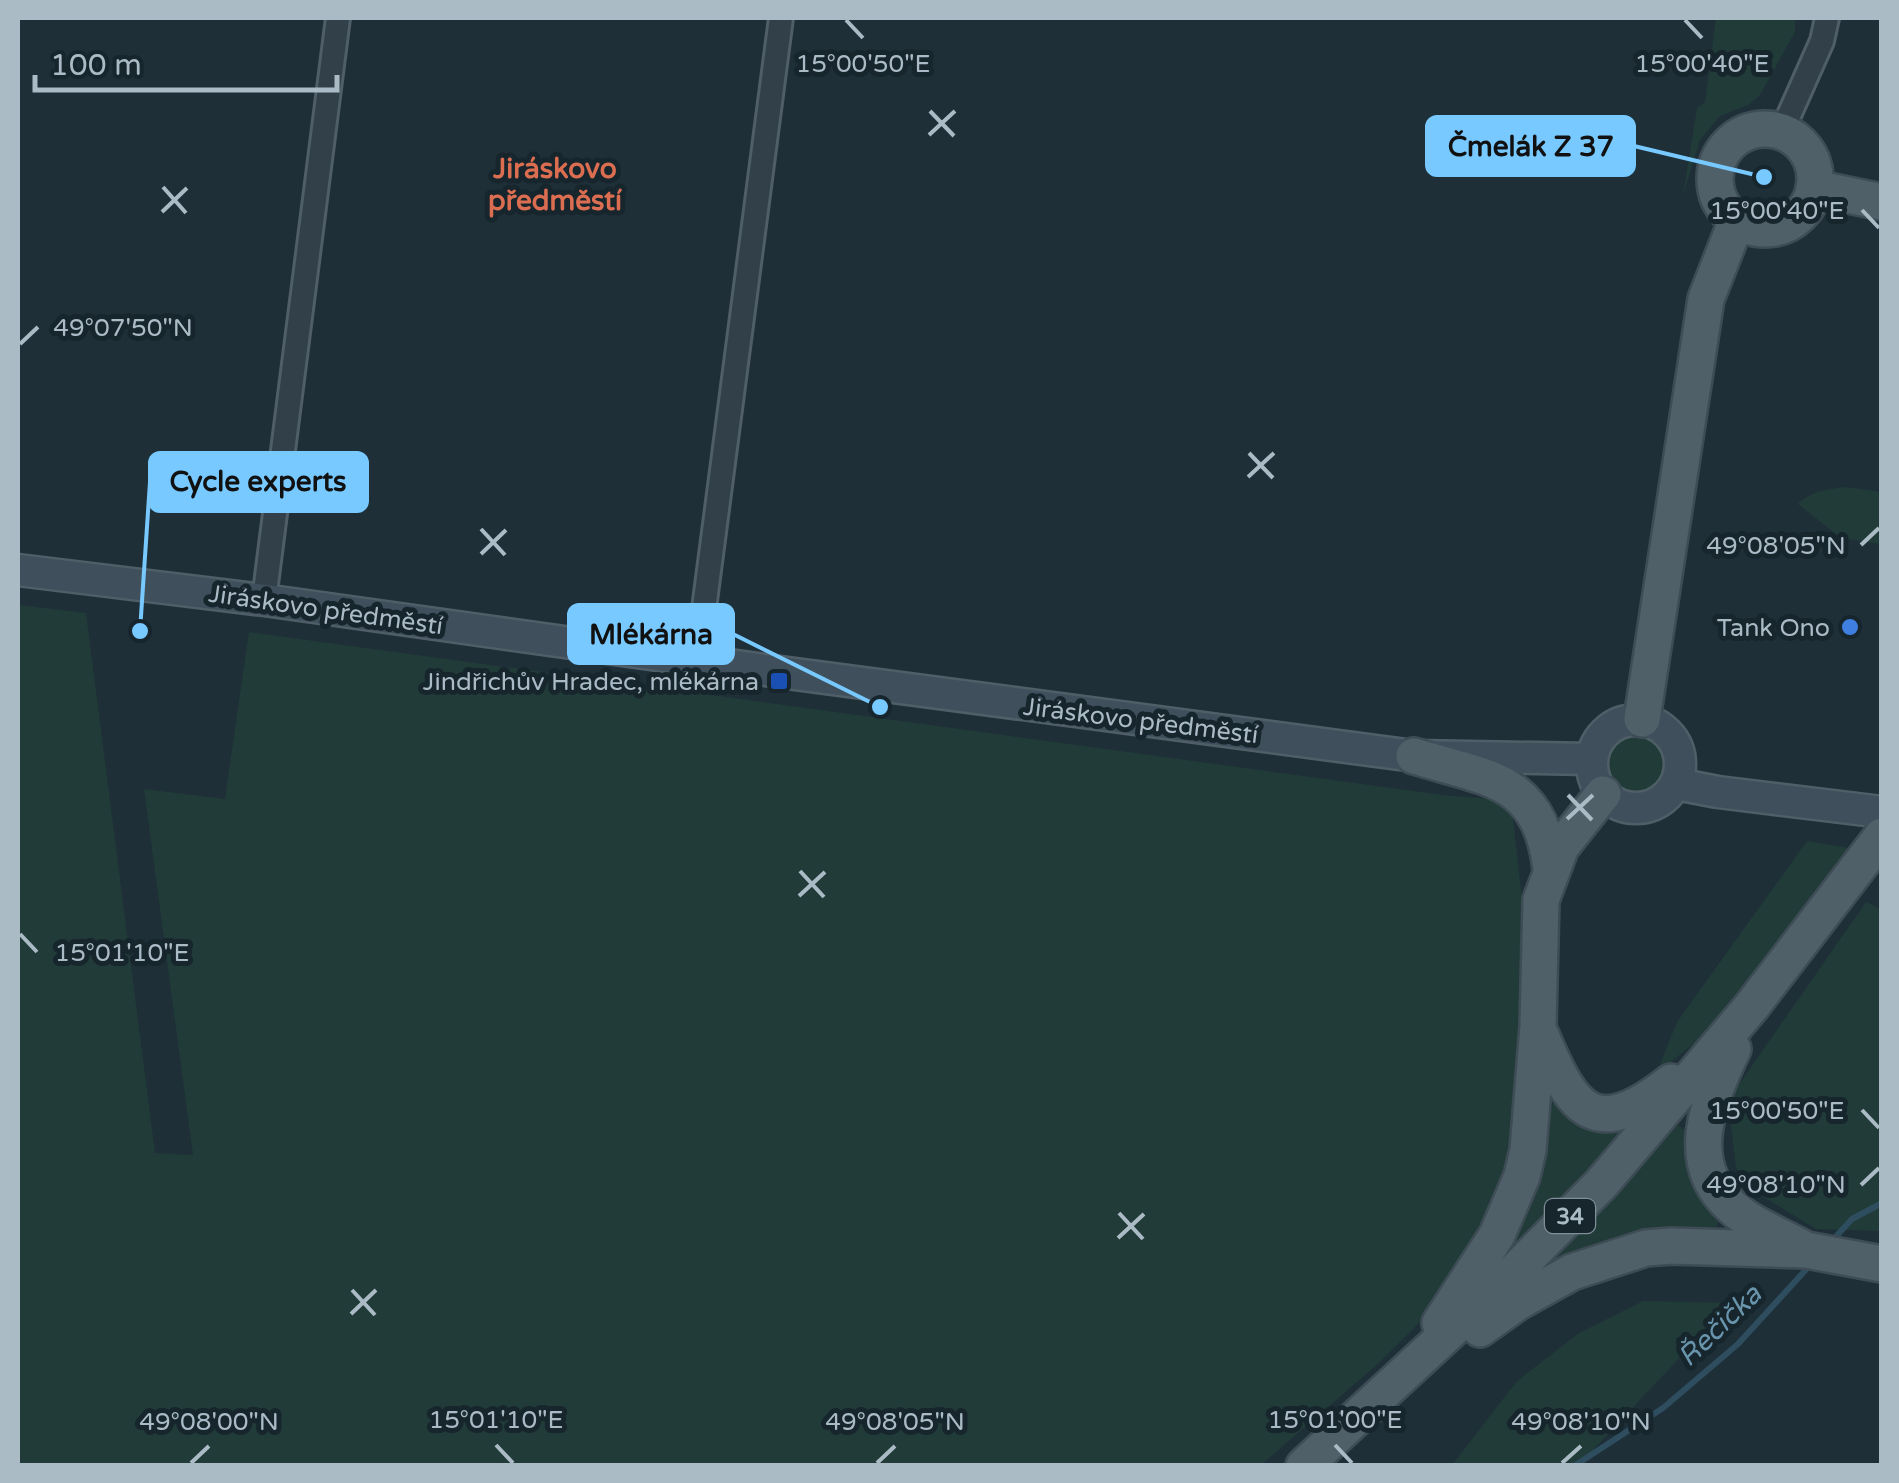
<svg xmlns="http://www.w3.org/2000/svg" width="1899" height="1483" font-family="'Varela Round',sans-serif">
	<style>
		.green { fill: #213b38 }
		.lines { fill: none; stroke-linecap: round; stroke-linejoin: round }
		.stream { stroke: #2e4d5f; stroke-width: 6 }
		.minor-casing { stroke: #4f5e67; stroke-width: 28 }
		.secondary-casing { stroke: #4f5e67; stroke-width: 35 }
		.primary-casing { stroke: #3e4c55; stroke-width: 40 }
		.minor { stroke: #324049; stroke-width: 22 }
		.secondary { stroke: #3f505c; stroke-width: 30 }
		.primary { stroke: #4f6069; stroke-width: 35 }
		.ticks { fill: none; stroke: #abbbc6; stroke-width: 4 }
		.shop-dot { fill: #3f7fe0; stroke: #17252d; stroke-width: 4 }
		.transit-dot { fill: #1a4fb4; stroke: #17252d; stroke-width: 4 }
		.labels { text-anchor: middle; stroke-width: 10; stroke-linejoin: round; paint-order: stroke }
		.shield { fill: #17252d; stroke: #7f8e98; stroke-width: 2.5 }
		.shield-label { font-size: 22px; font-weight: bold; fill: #abbbc6 }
		.street-label { font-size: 25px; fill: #abbbc6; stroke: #17252d }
		.poi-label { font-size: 25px; fill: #abbbc6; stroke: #17252d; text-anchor: end }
		.neighbourhood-label { font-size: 28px; font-weight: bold; fill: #db6e51; stroke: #17252d }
		.water-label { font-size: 28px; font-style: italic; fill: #6995ac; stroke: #17252d }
		.ticks-label { font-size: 25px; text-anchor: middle; fill: #abbbc6; stroke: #17252d; stroke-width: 10; stroke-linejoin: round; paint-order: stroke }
		.leader { fill: none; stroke: #77c9ff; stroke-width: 4 }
		.callout-dot { fill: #77c9ff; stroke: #17252d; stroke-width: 4 }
		.callout { fill: #77c9ff; stroke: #77c9ff; stroke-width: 4 }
		.callout-label { font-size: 28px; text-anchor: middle; font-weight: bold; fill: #111 }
	</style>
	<rect width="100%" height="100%" fill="#1e2f38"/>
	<!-- green -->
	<g class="green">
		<polygon points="1716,18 1795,18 1795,32 1760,95 1748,105 1720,116 1700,140 1683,195 1697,108 1705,102"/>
		<path d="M1846 487 1881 492V544L1841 538 1798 504C1810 491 1829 489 1846 487Z"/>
		<polygon points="18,605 86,613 155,1153 193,1155 144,789 225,799 249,632 1443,795 1504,800 1513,819 1524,916 1512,1160 1483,1236 1434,1308 1380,1362 1261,1465 18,1465"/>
		<circle cx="1636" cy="764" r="30"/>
		<polygon points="1807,841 1856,849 1717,1025 1656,1074 1677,1022"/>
		<polygon points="1866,902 1881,909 1881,1231 1816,1229 1752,1190 1736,1168 1728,1100"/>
		<polygon points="1557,1102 1592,1126 1619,1129 1623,1134 1515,1249 1507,1244 1541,1165 1551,1109 1552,1104"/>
		<path d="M1678 1125 1689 1133 1722 1216 1716 1227C1661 1228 1607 1234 1559 1263L1554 1256Z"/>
		<polygon points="1643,1301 1731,1303 1579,1465 1452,1465 1517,1381 1579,1333"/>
	</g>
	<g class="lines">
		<!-- stream -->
		<g class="stream">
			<polyline points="1830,1243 1852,1219 1882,1203"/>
			<polyline points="1574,1466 1663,1408 1738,1344 1812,1263"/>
		</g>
		<defs>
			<g id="minor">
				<polyline points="1782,131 1822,41 1827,18"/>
				<polyline points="264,600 338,18"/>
				<polyline points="693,660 702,624 781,18"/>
			</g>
			<g id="secondary">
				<polyline points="18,570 264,600 758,669 1414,756 1591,759"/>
				<circle cx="1636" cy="764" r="44"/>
				<polyline points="1676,784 1718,792 1882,812"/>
			</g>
			<g id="primary">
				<circle cx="1765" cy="179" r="50"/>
				<polyline points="1814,188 1882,202"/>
				<polyline points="1642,719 1706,299 1737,220"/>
				<path d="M1414 756C1489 779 1540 778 1551 869"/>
				<path d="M1541 1035C1573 1112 1595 1142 1671 1082"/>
				<path d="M1733 1049C1709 1100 1681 1163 1733 1208 1752 1225 1779 1235 1801 1247"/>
				<polyline points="1440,1323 1497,1235 1522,1176 1528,1150 1538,1026 1541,900 1561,847 1603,794"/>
				<polyline points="1480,1329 1518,1302 1572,1272 1646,1248 1671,1246 1806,1250 1882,1264"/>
				<polyline points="1304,1466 1510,1276 1602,1183 1752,1006 1882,836"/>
			</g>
		</defs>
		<!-- minor casing -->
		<use href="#minor" class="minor-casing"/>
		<!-- secondary casing -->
		<use href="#secondary" class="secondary-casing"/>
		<!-- primary casing -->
		<use href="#primary" class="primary-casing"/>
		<!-- minor -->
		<use href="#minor" class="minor"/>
		<!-- secondary -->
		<use href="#secondary" class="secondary"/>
		<!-- primary -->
		<use href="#primary" class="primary"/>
	</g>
	<!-- ticks -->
	<path class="ticks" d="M846 20 863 38M1685 20 1702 38M930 111 954 136M929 135 955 111M163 187 186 213M1862 210 1879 228M162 212 187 188M20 344 38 327M1249 453 1273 478M1248 477 1274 453M481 529 505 555M1861 545 1879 528M481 554 506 530M1568 795 1592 820M1567 819 1593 795M800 871 824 897M799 896 825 872M20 934 37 952M1862 1110 1879 1128M1861 1185 1879 1168M1119 1213 1143 1239M1118 1238 1144 1214M352 1290 375 1315M351 1314 376 1290M496 1445 513 1463M1335 1445 1352 1463M191 1463 209 1446M877 1463 895 1446M1562 1463 1581 1446"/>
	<!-- markers -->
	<circle class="shop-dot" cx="1850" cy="627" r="10"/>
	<rect class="transit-dot" x="769" y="671" width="20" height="20" rx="5"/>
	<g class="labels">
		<!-- shield labels -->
		<rect class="shield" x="1545" y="1199" width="50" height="34" rx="8"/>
		<g class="shield-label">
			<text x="1570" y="1224">34</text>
		</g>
		<!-- street labels -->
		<g class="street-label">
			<text transform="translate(326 609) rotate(8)" y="9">Jiráskovo předměstí</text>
			<text transform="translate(1141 720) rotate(7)" y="9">Jiráskovo předměstí</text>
		</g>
		<!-- poi labels -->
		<g class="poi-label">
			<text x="1830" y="636">Tank Ono</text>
			<text x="759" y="690">Jindřichův Hradec, mlékárna</text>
		</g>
		<!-- neighbourhood labels -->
		<g class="neighbourhood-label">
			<text x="555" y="178">Jiráskovo<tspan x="555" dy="32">předměstí</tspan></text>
		</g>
		<!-- water labels -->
		<g class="water-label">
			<text transform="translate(1719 1325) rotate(-44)" y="10">Řečička</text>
		</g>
	</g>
	<g class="ticks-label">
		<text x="863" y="72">15°00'50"E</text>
		<text x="1702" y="72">15°00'40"E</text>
		<text x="1777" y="219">15°00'40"E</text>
		<text x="123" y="336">49°07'50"N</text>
		<text x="1776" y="554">49°08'05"N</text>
		<text x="122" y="961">15°01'10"E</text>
		<text x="1777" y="1119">15°00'50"E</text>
		<text x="1776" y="1193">49°08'10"N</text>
		<text x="496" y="1428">15°01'10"E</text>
		<text x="1335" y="1428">15°01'00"E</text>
		<text x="209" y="1430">49°08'00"N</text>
		<text x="895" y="1430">49°08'05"N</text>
		<text x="1581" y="1430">49°08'10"N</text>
	</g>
	<!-- callouts -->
	<path class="leader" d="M1764 177L1634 146M140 631L150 482M880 707L733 634"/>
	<g class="callout-dot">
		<circle cx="1764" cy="177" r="10"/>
		<circle cx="140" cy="631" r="10"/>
		<circle cx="880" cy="707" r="10"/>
	</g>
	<g class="callout">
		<rect x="1427" y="117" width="207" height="58" rx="10"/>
		<rect x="150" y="453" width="217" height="58" rx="10"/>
		<rect x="569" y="605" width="164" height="58" rx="10"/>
	</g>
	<g class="callout-label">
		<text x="1531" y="156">Čmelák Z 37</text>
		<text x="258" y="491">Cycle experts</text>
		<text x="651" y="644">Mlékárna</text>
	</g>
	<!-- border -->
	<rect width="1899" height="1483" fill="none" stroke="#abbbc6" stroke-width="40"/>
	<!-- scale -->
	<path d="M35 75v15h302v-15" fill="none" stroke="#abbbc6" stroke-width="5"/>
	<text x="50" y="75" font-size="30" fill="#abbbc6" stroke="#17252d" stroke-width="8" paint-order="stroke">100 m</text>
</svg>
